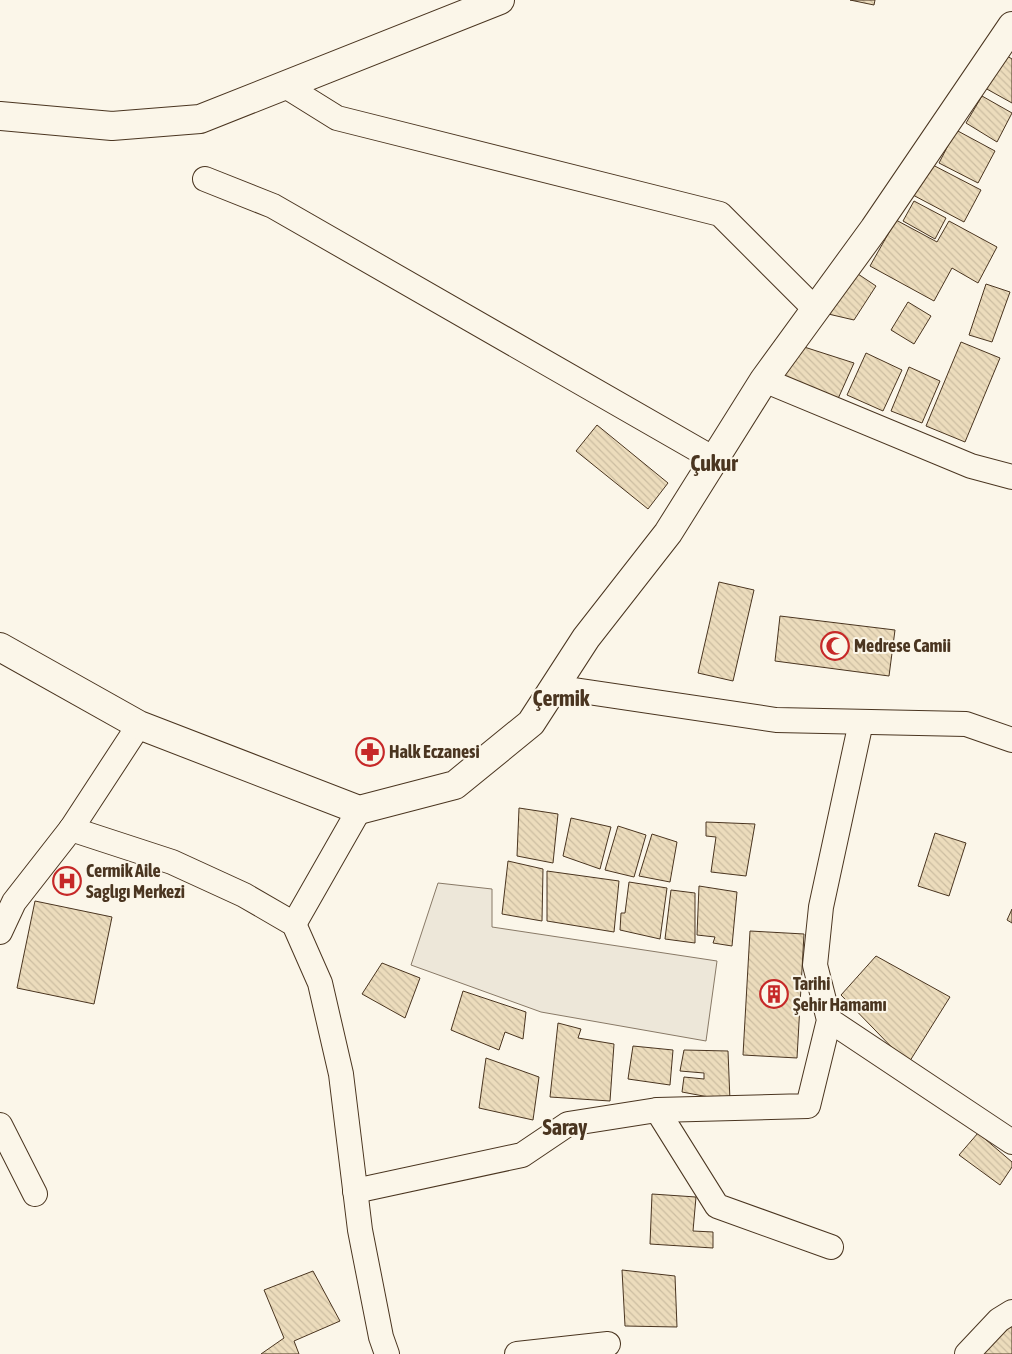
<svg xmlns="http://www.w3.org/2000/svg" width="1012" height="1354" font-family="'Asap Condensed',sans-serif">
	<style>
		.parking { fill: #ede7d9; stroke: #887966 }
		.building { fill: url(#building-back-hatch); stroke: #4a3520 }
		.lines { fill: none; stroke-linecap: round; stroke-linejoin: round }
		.minor-casing { stroke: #4a3520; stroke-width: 26 }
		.tertiary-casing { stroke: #4a3520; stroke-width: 30 }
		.secondary-casing { stroke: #4a3520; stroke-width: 30 }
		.minor { stroke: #fbf6e9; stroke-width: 24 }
		.tertiary { stroke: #fbf6e9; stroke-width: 28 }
		.secondary { stroke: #fbf6e9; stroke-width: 28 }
		.labels { text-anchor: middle; stroke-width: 4; stroke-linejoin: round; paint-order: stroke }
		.poi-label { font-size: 18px; font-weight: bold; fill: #4a3520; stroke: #fbf6e9; text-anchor: start }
		.district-label { font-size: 22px; font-weight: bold; fill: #4a3520; stroke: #fbf6e9 }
	</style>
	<defs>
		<pattern id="building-back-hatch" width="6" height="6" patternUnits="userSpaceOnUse" patternTransform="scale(1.25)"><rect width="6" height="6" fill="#ecdcbc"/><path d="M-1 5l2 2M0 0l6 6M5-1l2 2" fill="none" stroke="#ccbda1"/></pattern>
	</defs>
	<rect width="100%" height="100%" fill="#fbf6e9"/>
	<!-- parking -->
	<polygon class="parking" points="438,883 492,889 492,927 717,961 706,1041 541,1012 411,965"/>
	<!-- building -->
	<g class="building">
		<polygon points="850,0 875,0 874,5"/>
		<polygon points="1004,54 1012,59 1012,103 985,88"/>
		<polygon points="982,96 1012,113 997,142 966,123"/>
		<polygon points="956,130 995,151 978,183 939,163"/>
		<polygon points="929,163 981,190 964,222 911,194"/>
		<polygon points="914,201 946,218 935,239 903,221"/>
		<polygon points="896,220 937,242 949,221 997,247 978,283 952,268 934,301 870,266"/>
		<polygon points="852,270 876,286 854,320 824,313"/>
		<polygon points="986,284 1010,292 992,342 969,335"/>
		<polygon points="908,302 931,316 914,344 891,330"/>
		<polygon points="961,342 1000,358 965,442 926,426"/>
		<polygon points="798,345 854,363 837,401 780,374"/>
		<polygon points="866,353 902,370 883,411 847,395"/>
		<polygon points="909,367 940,381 922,423 891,411"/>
		<polygon points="597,425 668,483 648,509 576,451"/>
		<polygon points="719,582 754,590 733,681 698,673"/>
		<polygon points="780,616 895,630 889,676 775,661"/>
		<polygon points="519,808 558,814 553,863 517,856"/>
		<polygon points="571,818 611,827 600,869 563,856"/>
		<polygon points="706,822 755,824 746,876 711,872 716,837 706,836"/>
		<polygon points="618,826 646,835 634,877 605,870"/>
		<polygon points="935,833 966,843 949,896 918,886"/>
		<polygon points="652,834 677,842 670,882 639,876"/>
		<polygon points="508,861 543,869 542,921 502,914"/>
		<polygon points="547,871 619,881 614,932 547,921"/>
		<polygon points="629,882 667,888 660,939 620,930 621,913 625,913"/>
		<polygon points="699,886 737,892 732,946 713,943 715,937 697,935"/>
		<polygon points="671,890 695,893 695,943 665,939"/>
		<polygon points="35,901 112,917 94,1004 17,988"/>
		<polygon points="1012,909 1012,923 1007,920"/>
		<polygon points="750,931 804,934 797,1058 743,1055"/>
		<polygon points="876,956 950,997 908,1064 841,995"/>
		<polygon points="382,963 420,978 405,1018 362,994"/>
		<polygon points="463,991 526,1012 523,1039 505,1032 499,1050 451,1030"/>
		<polygon points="558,1023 581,1029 578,1038 614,1044 610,1101 550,1097"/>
		<polygon points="633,1046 673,1050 670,1085 628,1079"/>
		<polygon points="684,1050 728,1051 730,1101 682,1092 684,1077 704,1079 704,1073 680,1071"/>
		<polygon points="486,1058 539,1077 533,1120 479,1108"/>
		<polygon points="978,1133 1012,1162 1012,1167 1000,1185 959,1155"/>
		<polygon points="652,1194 696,1197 693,1231 713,1232 713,1248 650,1244"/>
		<polygon points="622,1270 675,1276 677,1327 625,1326"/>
		<polygon points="313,1271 340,1321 294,1341 299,1354 261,1354 284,1338 264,1290"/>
		<polygon points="1012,1324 1012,1354 973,1354"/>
	</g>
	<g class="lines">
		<defs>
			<g id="minor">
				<polyline points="284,85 337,118 720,214 815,309"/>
				<polyline points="205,179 273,206 714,459"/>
				<polyline points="764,380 971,466 1012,477"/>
				<polyline points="554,687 776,720 966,724 1012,740"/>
				<polyline points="71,829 172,862 244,895 294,924 320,983 341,1074 360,1230 381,1337 387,1354"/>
				<polyline points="294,924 359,810"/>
				<polyline points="0,932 14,902 71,829 139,725"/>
				<polyline points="829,1020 1012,1142"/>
				<polyline points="657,1110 717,1206 831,1247"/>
				<polyline points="0,1125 35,1194"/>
				<polyline points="355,1191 522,1155 568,1124 657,1110 808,1106 829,1020 815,965 821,907 861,722"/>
				<polyline points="517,1354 608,1344"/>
				<polyline points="967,1354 999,1320 1012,1312"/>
			</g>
			<polyline id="tertiary" points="0,647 139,725 359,810 455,785 531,723 586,638 668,533 764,380 874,229 1012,26"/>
			<polyline id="secondary" points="0,116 112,126 200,119 500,0"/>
		</defs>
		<!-- minor casing -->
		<use href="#minor" class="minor-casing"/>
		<!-- tertiary casing -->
		<use href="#tertiary" class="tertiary-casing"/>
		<!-- secondary casing -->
		<use href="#secondary" class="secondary-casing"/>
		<!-- minor -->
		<use href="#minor" class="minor"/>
		<!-- tertiary -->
		<use href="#tertiary" class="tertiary"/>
		<!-- secondary -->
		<use href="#secondary" class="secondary"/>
	</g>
	<!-- icons -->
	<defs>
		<symbol id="mosque-ring" viewBox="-11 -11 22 22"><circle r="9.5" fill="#fbf6e9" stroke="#c62828" stroke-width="1.5"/><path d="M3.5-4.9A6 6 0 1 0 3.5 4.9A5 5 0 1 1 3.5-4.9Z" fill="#c62828"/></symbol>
		<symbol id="pharmacy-ring" viewBox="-11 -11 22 22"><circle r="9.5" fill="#fbf6e9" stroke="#c62828" stroke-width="1.5"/><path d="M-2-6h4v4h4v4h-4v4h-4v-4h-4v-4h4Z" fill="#c62828"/></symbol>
		<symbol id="hospital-ring" viewBox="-11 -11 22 22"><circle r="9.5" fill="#fbf6e9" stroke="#c62828" stroke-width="1.5"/><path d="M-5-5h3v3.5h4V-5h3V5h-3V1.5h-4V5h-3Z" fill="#c62828"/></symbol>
		<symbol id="building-ring" viewBox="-11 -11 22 22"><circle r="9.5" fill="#fbf6e9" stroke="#c62828" stroke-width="1.5"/><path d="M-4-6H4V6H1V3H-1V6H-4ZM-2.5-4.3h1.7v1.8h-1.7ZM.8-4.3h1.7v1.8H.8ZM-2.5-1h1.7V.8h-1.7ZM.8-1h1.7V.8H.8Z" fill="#c62828"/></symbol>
	</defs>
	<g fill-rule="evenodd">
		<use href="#mosque-ring" x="819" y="630" width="32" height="32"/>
		<use href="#pharmacy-ring" x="354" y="736" width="32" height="32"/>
		<use href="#hospital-ring" x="51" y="865" width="32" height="32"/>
		<use href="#building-ring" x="758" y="978" width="32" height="32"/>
	</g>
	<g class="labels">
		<!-- poi labels -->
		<g class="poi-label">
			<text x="854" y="652">Medrese Camii</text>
			<text x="389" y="758">Halk Eczanesi</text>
			<text x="86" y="877">Cermik Aile<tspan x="86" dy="21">Saglıgı Merkezi</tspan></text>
			<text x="793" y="990">Tarihi<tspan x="793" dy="21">Şehir Hamamı</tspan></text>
		</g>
		<!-- district labels -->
		<g class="district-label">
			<text x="714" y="471">Çukur</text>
			<text x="561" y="706">Çermik</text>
			<text x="565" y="1135">Saray</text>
		</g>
	</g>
</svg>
